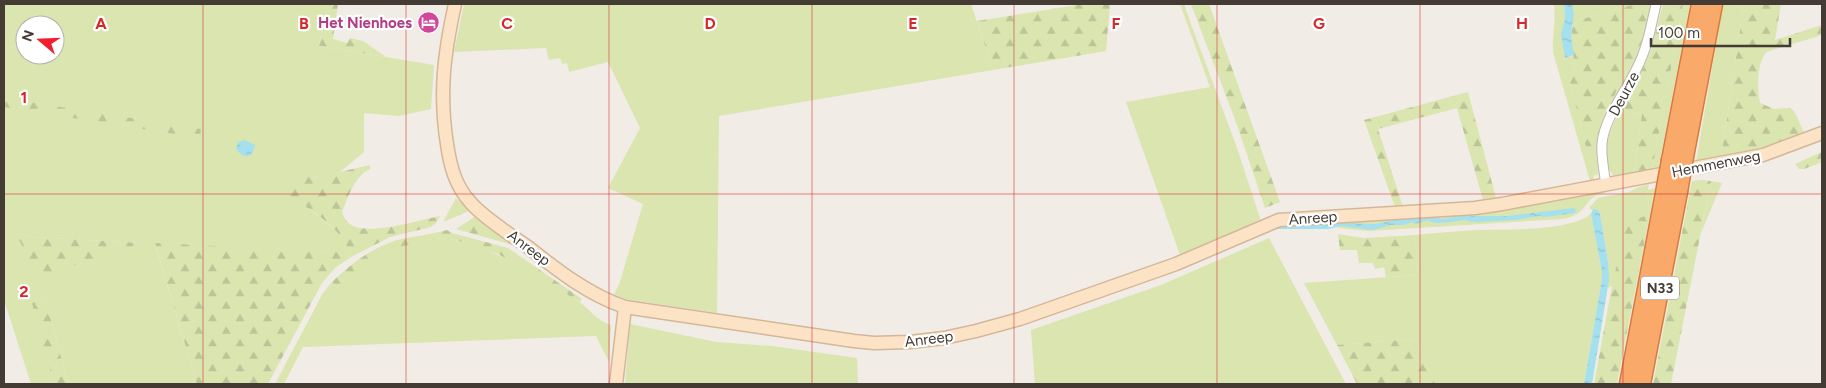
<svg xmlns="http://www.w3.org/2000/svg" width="1826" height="388" font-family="Figtree,sans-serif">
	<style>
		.green { fill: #dae5b0; fill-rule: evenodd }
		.forest { fill: url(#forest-firs) }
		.water { fill: url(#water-ripples) }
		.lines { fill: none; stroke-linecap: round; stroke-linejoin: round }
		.street-casing { stroke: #c0b4ac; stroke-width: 11 }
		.secondary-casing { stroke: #d4b799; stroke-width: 15 }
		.highway-casing { stroke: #d87a3b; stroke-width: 19 }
		.street { stroke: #fff; stroke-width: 9 }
		.secondary { stroke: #fde3c6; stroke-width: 12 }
		.highway { stroke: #f9a96a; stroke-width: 16 }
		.highway-bridge-casing { stroke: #d87a3b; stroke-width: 19; stroke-linecap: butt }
		.highway-bridge { stroke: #f9a96a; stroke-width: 16 }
		.grid { fill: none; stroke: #d62828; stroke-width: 1; stroke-opacity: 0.55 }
		.labels { text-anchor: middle; stroke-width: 4.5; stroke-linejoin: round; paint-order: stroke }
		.shield { fill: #fff; stroke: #7d7672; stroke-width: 1 }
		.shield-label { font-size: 14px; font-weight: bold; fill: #453b35 }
		.hotel-label { font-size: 15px; font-weight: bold; fill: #b23c85; stroke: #fff; text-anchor: end }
		.street-label { font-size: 15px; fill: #453b35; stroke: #fff }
		.grid-label { font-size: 16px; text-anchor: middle; font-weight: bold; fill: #d62828; stroke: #fff; stroke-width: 4.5; stroke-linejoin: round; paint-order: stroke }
	</style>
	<defs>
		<pattern id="forest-firs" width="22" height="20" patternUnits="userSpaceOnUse" patternTransform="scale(1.25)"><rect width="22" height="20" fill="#dae5b0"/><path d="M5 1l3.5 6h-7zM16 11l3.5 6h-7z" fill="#bcc598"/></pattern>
		<pattern id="water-ripples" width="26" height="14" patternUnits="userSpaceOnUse" patternTransform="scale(1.25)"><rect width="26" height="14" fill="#a4e0ed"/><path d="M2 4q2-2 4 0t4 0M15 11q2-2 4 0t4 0" fill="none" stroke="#8fc1cc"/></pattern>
	</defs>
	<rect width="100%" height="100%" fill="#f2ece6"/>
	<!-- green -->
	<g class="green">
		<path d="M4 4H327L319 46 434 65 431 109 399 116 364 113V152L340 172 314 178 288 193C310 213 343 226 351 257L350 258 336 252 155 244 197 384H68L45 296 33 303 54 384H31L4 300ZM25 25H55V55H25ZM20 234 33 237 140 243 39 276 19 240Z"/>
		<polygon points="464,4 971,4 993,70 719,116 717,313 625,299 614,294 619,285 643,204 608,188 640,128 608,62 569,72 567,63 562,64 560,58 549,60 546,48 454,52"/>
		<polygon points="1180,4 1184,4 1191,24 1236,145 1261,221 1257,220 1257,223 1180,255 1126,102 1210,87"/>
		<path d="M1554 4H1564L1565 19 1564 26 1570 57 1574 55 1575 67 1570 82 1594 179 1590 181 1553 52C1552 36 1556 20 1554 4Z"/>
		<polygon points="1572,4 1635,4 1579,20 1573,24"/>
		<polygon points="1649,4 1653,4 1644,46 1615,102 1599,177 1596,152 1598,133 1602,119 1641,44"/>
		<polygon points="1683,4 1690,4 1658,170 1652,170"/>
		<polygon points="1723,4 1744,4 1721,158 1696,162"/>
		<path d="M1620 110 1642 114 1634 174 1614 176C1597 157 1611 129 1620 110Z"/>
		<polygon points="1711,181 1722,183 1701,233"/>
		<polygon points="1649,184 1643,217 1618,263 1614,280 1612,286 1608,288 1608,262 1600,214 1589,208 1598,198 1629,192 1639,187"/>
		<path d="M1605 190 1606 193C1587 195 1590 205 1577 214 1572 217 1567 218 1562 219L1368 231 1338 228 1333 220Z"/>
		<path d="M1591 214 1602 272V279L1584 384H1435L1414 339 1337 345 1304 283 1418 275 1415 235C1436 233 1456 231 1477 230 1507 229 1567 232 1591 214Z"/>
		<path d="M442 238C491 245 536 274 577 300 589 308 596 321 611 325L609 362 596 336 303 347 284 384H275L323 293 332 282 337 288C347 278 358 266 370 259 392 247 417 241 442 238Z"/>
		<polygon points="1269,238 1346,384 1035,384 1031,330 1161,285"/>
		<polygon points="630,324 716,342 772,346 857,358 858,384 625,384"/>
	</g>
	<!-- forest -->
	<g class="forest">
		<polygon points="327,4 338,4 333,39 347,43 350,38 363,41 386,57 319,46"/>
		<polygon points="1084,4 1110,4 1106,51 993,70 977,21"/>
		<polygon points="1191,4 1209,4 1280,202 1265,208 1237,125"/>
		<polygon points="1635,4 1649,4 1641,44 1602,119 1598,133 1596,152 1598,174 1593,176 1570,82 1575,67 1571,36 1573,24 1579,20"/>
		<polygon points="1663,4 1683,4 1652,170 1658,170 1656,182 1649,184 1652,171 1634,174 1642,114 1620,110 1641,72 1651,50"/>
		<path d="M1744 4H1781L1775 40 1822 25V35L1766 52C1757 62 1757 91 1760 103L1774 109 1790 108C1800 115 1798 126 1806 134L1761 150 1721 158Z"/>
		<polygon points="1468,92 1496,198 1483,200 1457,108 1378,129 1403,207 1395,207 1364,120"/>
		<polygon points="4,98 201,129 200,138 4,107"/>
		<polygon points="1822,152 1822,162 1804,169 1799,169 1795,164"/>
		<path d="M370 165V169C354 176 348 198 342 212 344 218 346 221 351 225 370 236 419 220 440 216L436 223 431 227 390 237 351 257C343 227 311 211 287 194L300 172 314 178Z"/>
		<polygon points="1701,180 1711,181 1671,384 1653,384 1692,181"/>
		<polygon points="1655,188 1617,384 1594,384 1612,286 1627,219 1643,217 1648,190"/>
		<polygon points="456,198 469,211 443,222"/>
		<polygon points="476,216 513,245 456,229"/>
		<path d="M447 230 452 233 508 248 582 299 580 302 498 254 459 241 442 238 422 241 390 250 369 260 337 288 332 282C351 264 371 248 397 240 413 236 430 235 447 230Z"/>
		<polygon points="20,234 33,237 141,243 39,277 19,240"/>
		<polygon points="1338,234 1364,238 1415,235 1418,275 1386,277 1384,267 1375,269 1373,263 1359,263 1357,250 1340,250"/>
		<polygon points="155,243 336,252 350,258 336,267 322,283 268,384 197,384"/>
		<polygon points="45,296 68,384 54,384 32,303"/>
		<polygon points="1414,339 1435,384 1357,384 1337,345"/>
	</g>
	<!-- water -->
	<g class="water">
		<polygon points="1564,4 1572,4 1574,14 1571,36 1574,55 1565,58 1561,34 1565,19"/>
		<path d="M245 140 255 145C253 159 243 159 236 149L238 142Z"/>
		<polygon points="1574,208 1576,210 1575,213 1545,217 1539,216 1516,220 1474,222 1464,220 1443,223 1442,221 1441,223 1431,222 1428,220 1415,224 1412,222 1403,225 1391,225 1373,230 1340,226 1329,229 1276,229 1274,226 1277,224 1282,226 1341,223 1375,224 1399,219 1418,219 1431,216 1442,219 1462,216 1508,216"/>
		<polygon points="1593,209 1598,210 1600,214 1608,262 1609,280 1592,384 1584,384 1602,279 1602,272 1591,214"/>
	</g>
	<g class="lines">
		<defs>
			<path id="street" d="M1606 185C1604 171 1601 157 1602 143 1605 117 1625 93 1636 70 1647 49 1651 27 1656 4"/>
			<g id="secondary">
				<path d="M455 4C444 54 439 93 447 144 450 165 455 186 471 203 484 218 511 235 528 247 557 270 589 295 625 307L854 341 874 343 910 342 944 338 976 331 1020 319 1176 264 1279 220 1475 208 1502 204 1763 155 1822 133"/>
				<polyline points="616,384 625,307"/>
			</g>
			<g id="highway">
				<polyline points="1685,157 1714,4"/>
				<polyline points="1670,160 1700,4"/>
				<polyline points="1628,384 1664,193"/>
				<polyline points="1642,384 1679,192"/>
			</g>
		</defs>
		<!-- street casing -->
		<use href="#street" class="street-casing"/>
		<!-- secondary casing -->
		<use href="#secondary" class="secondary-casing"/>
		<!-- highway casing -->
		<use href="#highway" class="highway-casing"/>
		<!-- street -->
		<use href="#street" class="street"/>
		<!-- secondary -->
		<use href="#secondary" class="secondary"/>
		<!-- highway -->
		<use href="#highway" class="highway"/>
		<defs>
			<g id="highway-bridge">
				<polyline points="1679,192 1685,157"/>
				<polyline points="1664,193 1670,160"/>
			</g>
		</defs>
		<!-- highway-bridge casing -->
		<use href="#highway-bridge" class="highway-bridge-casing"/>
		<!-- highway-bridge -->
		<use href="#highway-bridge" class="highway-bridge"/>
	</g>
	<!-- grid -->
	<path class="grid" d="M203 4V384M406 4V384M609 4V384M812 4V384M1014 4V384M1217 4V384M1420 4V384M1623 4V384M4 194H1822"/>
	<!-- icons -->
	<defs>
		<symbol id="hotel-disc" viewBox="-11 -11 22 22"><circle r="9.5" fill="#d1479c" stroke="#fff"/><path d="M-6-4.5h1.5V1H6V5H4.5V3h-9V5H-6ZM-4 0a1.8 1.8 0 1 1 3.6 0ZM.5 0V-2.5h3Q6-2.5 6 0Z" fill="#fff"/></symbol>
	</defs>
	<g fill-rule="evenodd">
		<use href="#hotel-disc" x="416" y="10" width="25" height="25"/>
	</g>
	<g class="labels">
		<!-- shield labels -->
		<rect class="shield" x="1641" y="276.5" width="38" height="23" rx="4"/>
		<g class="shield-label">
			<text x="1660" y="293">N33</text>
		</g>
		<!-- hotel labels -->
		<g class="hotel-label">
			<text x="412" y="28">Het Nienhoes</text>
		</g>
		<!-- street labels -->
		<g class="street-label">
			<text transform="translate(1624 94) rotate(-62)" y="5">Deurze</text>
			<text transform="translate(1716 164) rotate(-11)" y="5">Hemmenweg</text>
			<text transform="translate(1313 218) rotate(-4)" y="5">Anreep</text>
			<text transform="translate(529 248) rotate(37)" y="5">Anreep</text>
			<text transform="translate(929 339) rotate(-7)" y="5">Anreep</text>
		</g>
	</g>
	<g class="grid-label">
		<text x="101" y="29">A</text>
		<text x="304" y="29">B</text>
		<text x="507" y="29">C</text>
		<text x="710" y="29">D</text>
		<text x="913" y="29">E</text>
		<text x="1116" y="29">F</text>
		<text x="1319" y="29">G</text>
		<text x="1522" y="29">H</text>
		<text x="24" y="103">1</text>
		<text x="24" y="297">2</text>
	</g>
	<!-- border -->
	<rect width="1826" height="388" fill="none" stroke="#453b35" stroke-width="10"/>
	<!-- north arrow -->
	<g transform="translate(40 40) rotate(289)"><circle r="24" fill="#ffffff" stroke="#b5b1ae"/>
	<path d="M0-4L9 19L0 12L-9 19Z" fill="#f21d2e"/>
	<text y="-8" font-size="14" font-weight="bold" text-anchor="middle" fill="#453b35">N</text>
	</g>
	<!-- scale -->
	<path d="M1651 38v8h139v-8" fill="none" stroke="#453b35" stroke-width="2.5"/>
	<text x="1658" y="38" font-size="15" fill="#453b35" stroke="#ffffff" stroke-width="4" paint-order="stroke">100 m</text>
</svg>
